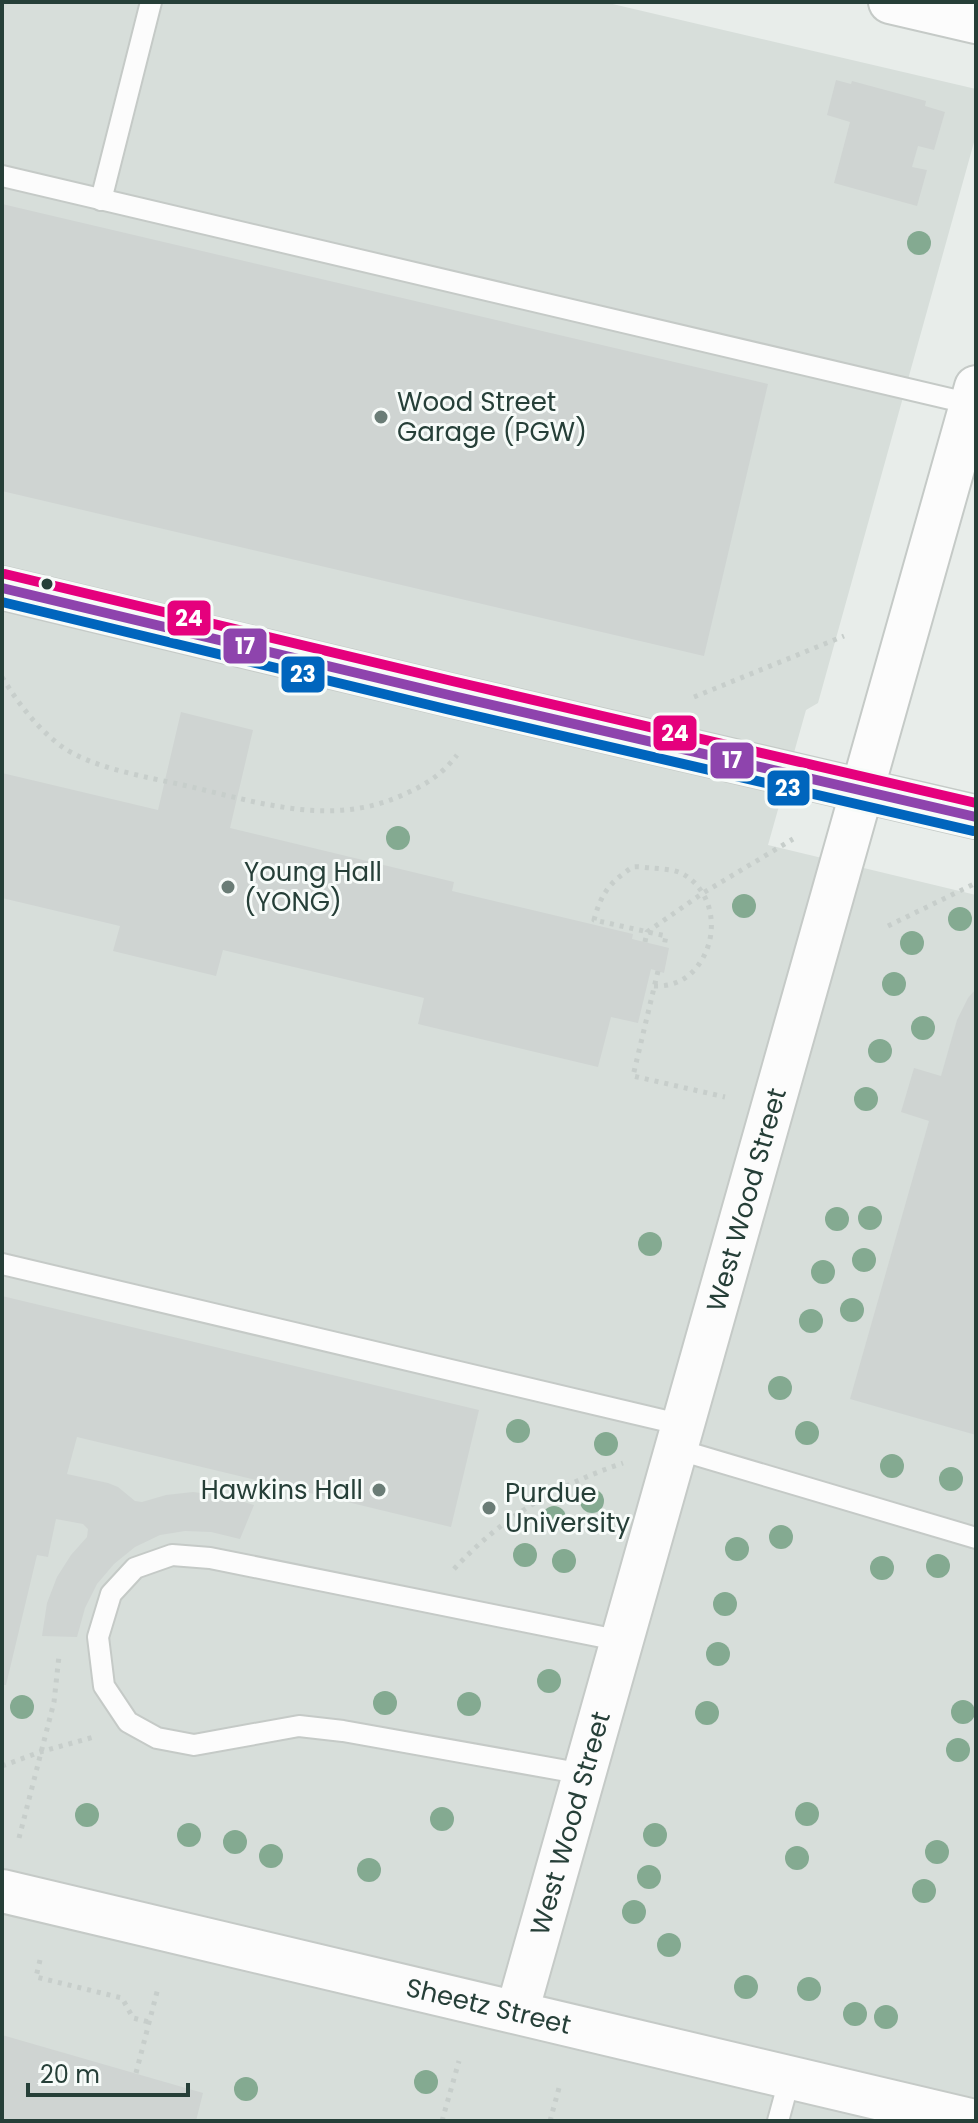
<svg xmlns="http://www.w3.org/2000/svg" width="978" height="2123" font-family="Poppins,sans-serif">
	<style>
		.built { fill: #d7deda }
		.building { fill: #cfd4d2 }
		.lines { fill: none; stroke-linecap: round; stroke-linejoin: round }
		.lane-casing { stroke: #c5cac7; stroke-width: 24 }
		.street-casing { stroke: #c5cac7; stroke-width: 46 }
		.path { stroke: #c7cecb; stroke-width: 5; stroke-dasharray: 4 6; stroke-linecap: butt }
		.lane { stroke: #fcfcfc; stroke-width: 20 }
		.street { stroke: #fcfcfc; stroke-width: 42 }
		.bus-1-casing { stroke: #f7fbf9; stroke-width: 16 }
		.bus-2-casing { stroke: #f7fbf9; stroke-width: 16 }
		.bus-3-casing { stroke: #f7fbf9; stroke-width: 16 }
		.bus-1 { stroke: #8e44ad; stroke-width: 10 }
		.bus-2 { stroke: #0065bd; stroke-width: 10 }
		.bus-3 { stroke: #e5007d; stroke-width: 10 }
		.tree { fill: #84aa91 }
		.poi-dot { fill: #6a7c76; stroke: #f7fbf9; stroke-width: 3 }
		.bus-dot { fill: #263f38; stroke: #f7fbf9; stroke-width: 3 }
		.labels { text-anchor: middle; stroke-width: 6; stroke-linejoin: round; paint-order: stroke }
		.poi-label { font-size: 26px; fill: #263f38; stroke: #f7fbf9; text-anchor: start }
		.street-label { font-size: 26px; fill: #263f38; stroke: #f7fbf9 }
		.line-badge { stroke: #f7fbf9; stroke-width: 3 }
		.badge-label { font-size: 22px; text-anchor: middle; font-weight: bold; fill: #fff }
	</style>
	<rect width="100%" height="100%" fill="#e8edea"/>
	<!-- built -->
	<polygon class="built" points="2,2 604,2 976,89 976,135 818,703 806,710 768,845 976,895 976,2121 2,2121"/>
	<!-- building -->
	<g class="building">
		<polygon points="836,80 851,84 852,81 926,101 925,106 945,112 934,150 918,146 912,167 927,170 917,206 834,183 850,122 827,115"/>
		<polygon points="2,204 768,384 704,656 2,491"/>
		<polygon points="181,712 253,730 230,828 454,882 452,891 633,934 632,939 669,948 664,973 651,969 638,1023 611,1017 598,1067 418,1024 424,998 223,950 216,976 113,951 120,926 2,898 2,773 158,810"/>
		<polygon points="976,989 976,1435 850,1399 929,1121 901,1112 914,1068 941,1076 957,1020 968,998"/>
		<polygon points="2,1296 479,1410 451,1527 77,1437 67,1474 108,1483 118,1487 135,1501 142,1502 166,1495 193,1492 224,1496 254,1505 240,1539 211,1532 185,1531 160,1535 135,1547 114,1564 97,1584 85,1608 77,1637 42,1636 47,1603 57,1577 71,1555 87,1537 88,1529 83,1524 56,1519 48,1557 37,1555 6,1685 2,1685"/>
		<polygon points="2,2035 203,2093 196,2121 2,2121"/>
	</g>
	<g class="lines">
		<defs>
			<g id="lane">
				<polyline points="2,176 976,405"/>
				<polyline points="101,200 151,2"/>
				<polyline points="2,1264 683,1425"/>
				<polyline points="676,1449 976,1538"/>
				<polyline points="584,1774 343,1731 299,1726 194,1745 157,1738 128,1722 104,1686 98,1637 111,1594 135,1568 172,1555 210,1558 622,1641"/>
				<polyline points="778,2121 790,2077"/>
			</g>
			<g id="street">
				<polyline points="890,2 976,22"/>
				<polyline points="2,588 449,695 976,817"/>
				<path id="s1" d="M2 1891 974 2121"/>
				<path id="s2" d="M517 2012 976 387"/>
			</g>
		</defs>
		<!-- lane casing -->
		<use href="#lane" class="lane-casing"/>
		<!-- street casing -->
		<use href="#street" class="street-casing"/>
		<!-- path -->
		<g class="path">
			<path d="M2 677C18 703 36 727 61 746 91 768 147 777 183 785 254 801 327 827 398 797 422 787 441 776 457 755"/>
			<polyline points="694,697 844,636"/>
			<polyline points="888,926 976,883"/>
			<polyline points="645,942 647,932 703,893 793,839"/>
			<polyline points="658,971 633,1076 725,1097"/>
			<path d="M654 986C674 987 691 978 701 961 719 933 714 892 683 874 674 869 661 869 652 868 647 868 638 866 633 867 629 869 626 872 623 874 606 886 599 901 594 920L666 936 664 946"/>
			<path d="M454 1569C502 1517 556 1486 623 1463"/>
			<polyline points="2,1766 40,1752 94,1737"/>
			<polyline points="19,1838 54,1702 59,1656"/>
			<polyline points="40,1960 36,1977 122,1998 133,2018 149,2022"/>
			<polyline points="136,2073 158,1988"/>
			<polyline points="442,2121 459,2061"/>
			<polyline points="550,2121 559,2088"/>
		</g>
		<!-- lane -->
		<use href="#lane" class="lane"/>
		<!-- street -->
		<use href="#street" class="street"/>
		<defs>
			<polyline id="bus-1" points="2,588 449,695 976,817"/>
			<polyline id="bus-2" points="2,602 446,709 973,831"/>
			<polyline id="bus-3" points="5,574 452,681 976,803"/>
		</defs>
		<!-- bus-1 casing -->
		<use href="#bus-1" class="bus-1-casing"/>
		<!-- bus-2 casing -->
		<use href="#bus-2" class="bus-2-casing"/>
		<!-- bus-3 casing -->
		<use href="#bus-3" class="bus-3-casing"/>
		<!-- bus-1 -->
		<use href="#bus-1" class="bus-1"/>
		<!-- bus-2 -->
		<use href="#bus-2" class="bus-2"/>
		<!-- bus-3 -->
		<use href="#bus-3" class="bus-3"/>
	</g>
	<!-- trees -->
	<g class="tree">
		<circle cx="919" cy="243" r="12"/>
		<circle cx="398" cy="838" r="12"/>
		<circle cx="744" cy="906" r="12"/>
		<circle cx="960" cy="919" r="12"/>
		<circle cx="912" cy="943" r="12"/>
		<circle cx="894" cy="984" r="12"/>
		<circle cx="923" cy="1028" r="12"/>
		<circle cx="880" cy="1051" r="12"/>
		<circle cx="866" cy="1099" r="12"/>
		<circle cx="870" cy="1218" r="12"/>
		<circle cx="837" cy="1219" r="12"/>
		<circle cx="650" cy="1244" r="12"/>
		<circle cx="864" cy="1260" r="12"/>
		<circle cx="823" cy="1272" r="12"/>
		<circle cx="852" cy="1310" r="12"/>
		<circle cx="811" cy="1321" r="12"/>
		<circle cx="780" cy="1388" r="12"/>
		<circle cx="518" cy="1431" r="12"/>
		<circle cx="807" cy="1433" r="12"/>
		<circle cx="606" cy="1444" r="12"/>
		<circle cx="892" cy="1466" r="12"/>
		<circle cx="951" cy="1479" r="12"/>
		<circle cx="592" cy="1501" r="12"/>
		<circle cx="554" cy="1518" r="12"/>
		<circle cx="781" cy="1537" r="12"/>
		<circle cx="737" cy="1549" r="12"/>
		<circle cx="525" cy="1555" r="12"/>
		<circle cx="564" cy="1561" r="12"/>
		<circle cx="938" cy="1566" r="12"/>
		<circle cx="882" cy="1568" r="12"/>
		<circle cx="725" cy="1604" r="12"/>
		<circle cx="718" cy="1654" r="12"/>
		<circle cx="549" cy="1681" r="12"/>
		<circle cx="385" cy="1703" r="12"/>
		<circle cx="469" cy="1704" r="12"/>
		<circle cx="22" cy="1707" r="12"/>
		<circle cx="963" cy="1712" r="12"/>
		<circle cx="707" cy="1713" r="12"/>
		<circle cx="958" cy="1750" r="12"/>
		<circle cx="807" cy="1814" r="12"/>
		<circle cx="87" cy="1815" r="12"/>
		<circle cx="442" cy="1819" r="12"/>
		<circle cx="189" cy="1835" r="12"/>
		<circle cx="655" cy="1835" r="12"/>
		<circle cx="235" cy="1842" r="12"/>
		<circle cx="937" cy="1852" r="12"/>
		<circle cx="271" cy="1856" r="12"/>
		<circle cx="797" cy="1858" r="12"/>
		<circle cx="369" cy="1870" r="12"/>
		<circle cx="649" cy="1877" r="12"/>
		<circle cx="924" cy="1891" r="12"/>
		<circle cx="634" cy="1912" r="12"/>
		<circle cx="669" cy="1945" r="12"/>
		<circle cx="746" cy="1987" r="12"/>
		<circle cx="809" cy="1989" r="12"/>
		<circle cx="855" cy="2014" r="12"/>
		<circle cx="886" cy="2017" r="12"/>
		<circle cx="426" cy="2082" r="12"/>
		<circle cx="246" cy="2089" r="12"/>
	</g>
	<!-- markers -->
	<g class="poi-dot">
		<circle cx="381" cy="417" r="8"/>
		<circle cx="228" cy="887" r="8"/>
		<circle cx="379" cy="1490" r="8"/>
		<circle cx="489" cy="1508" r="8"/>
	</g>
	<circle class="bus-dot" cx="47" cy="584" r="7"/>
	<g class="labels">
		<!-- poi labels -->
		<g class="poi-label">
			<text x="397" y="411">Wood Street<tspan x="397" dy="30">Garage (PGW)</tspan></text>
			<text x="244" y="881">Young Hall<tspan x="244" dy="30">(YONG)</tspan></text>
			<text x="363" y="1499" text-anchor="end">Hawkins Hall</text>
			<text x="505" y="1502">Purdue<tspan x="505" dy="30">University</tspan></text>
		</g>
		<!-- street labels -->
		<g class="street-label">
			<text dy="9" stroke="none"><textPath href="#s2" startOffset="844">West Wood Street</textPath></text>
			<text dy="9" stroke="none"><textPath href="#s2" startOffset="196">West Wood Street</textPath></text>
			<text dy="9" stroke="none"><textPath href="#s1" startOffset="500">Sheetz Street</textPath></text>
		</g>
	</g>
	<g class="line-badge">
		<rect x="166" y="599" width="46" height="38" rx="8" fill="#e5007d"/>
		<rect x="222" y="627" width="46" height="38" rx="8" fill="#8e44ad"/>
		<rect x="280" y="655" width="46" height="39" rx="8" fill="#0065bd"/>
		<rect x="652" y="714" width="46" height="38" rx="8" fill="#e5007d"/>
		<rect x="709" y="741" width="46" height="39" rx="8" fill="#8e44ad"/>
		<rect x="766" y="769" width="45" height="38" rx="8" fill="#0065bd"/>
	</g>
	<g class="badge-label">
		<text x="189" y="626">24</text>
		<text x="245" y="654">17</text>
		<text x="303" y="682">23</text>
		<text x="675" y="741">24</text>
		<text x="732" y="768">17</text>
		<text x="788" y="796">23</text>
	</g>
	<!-- border -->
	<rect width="978" height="2123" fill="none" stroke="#263f38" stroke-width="8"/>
	<!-- scale -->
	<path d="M28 2083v12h160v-12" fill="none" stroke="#263f38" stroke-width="4"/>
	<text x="40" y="2083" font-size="24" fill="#263f38" stroke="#f7fbf9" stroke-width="6" paint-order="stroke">20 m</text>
</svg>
